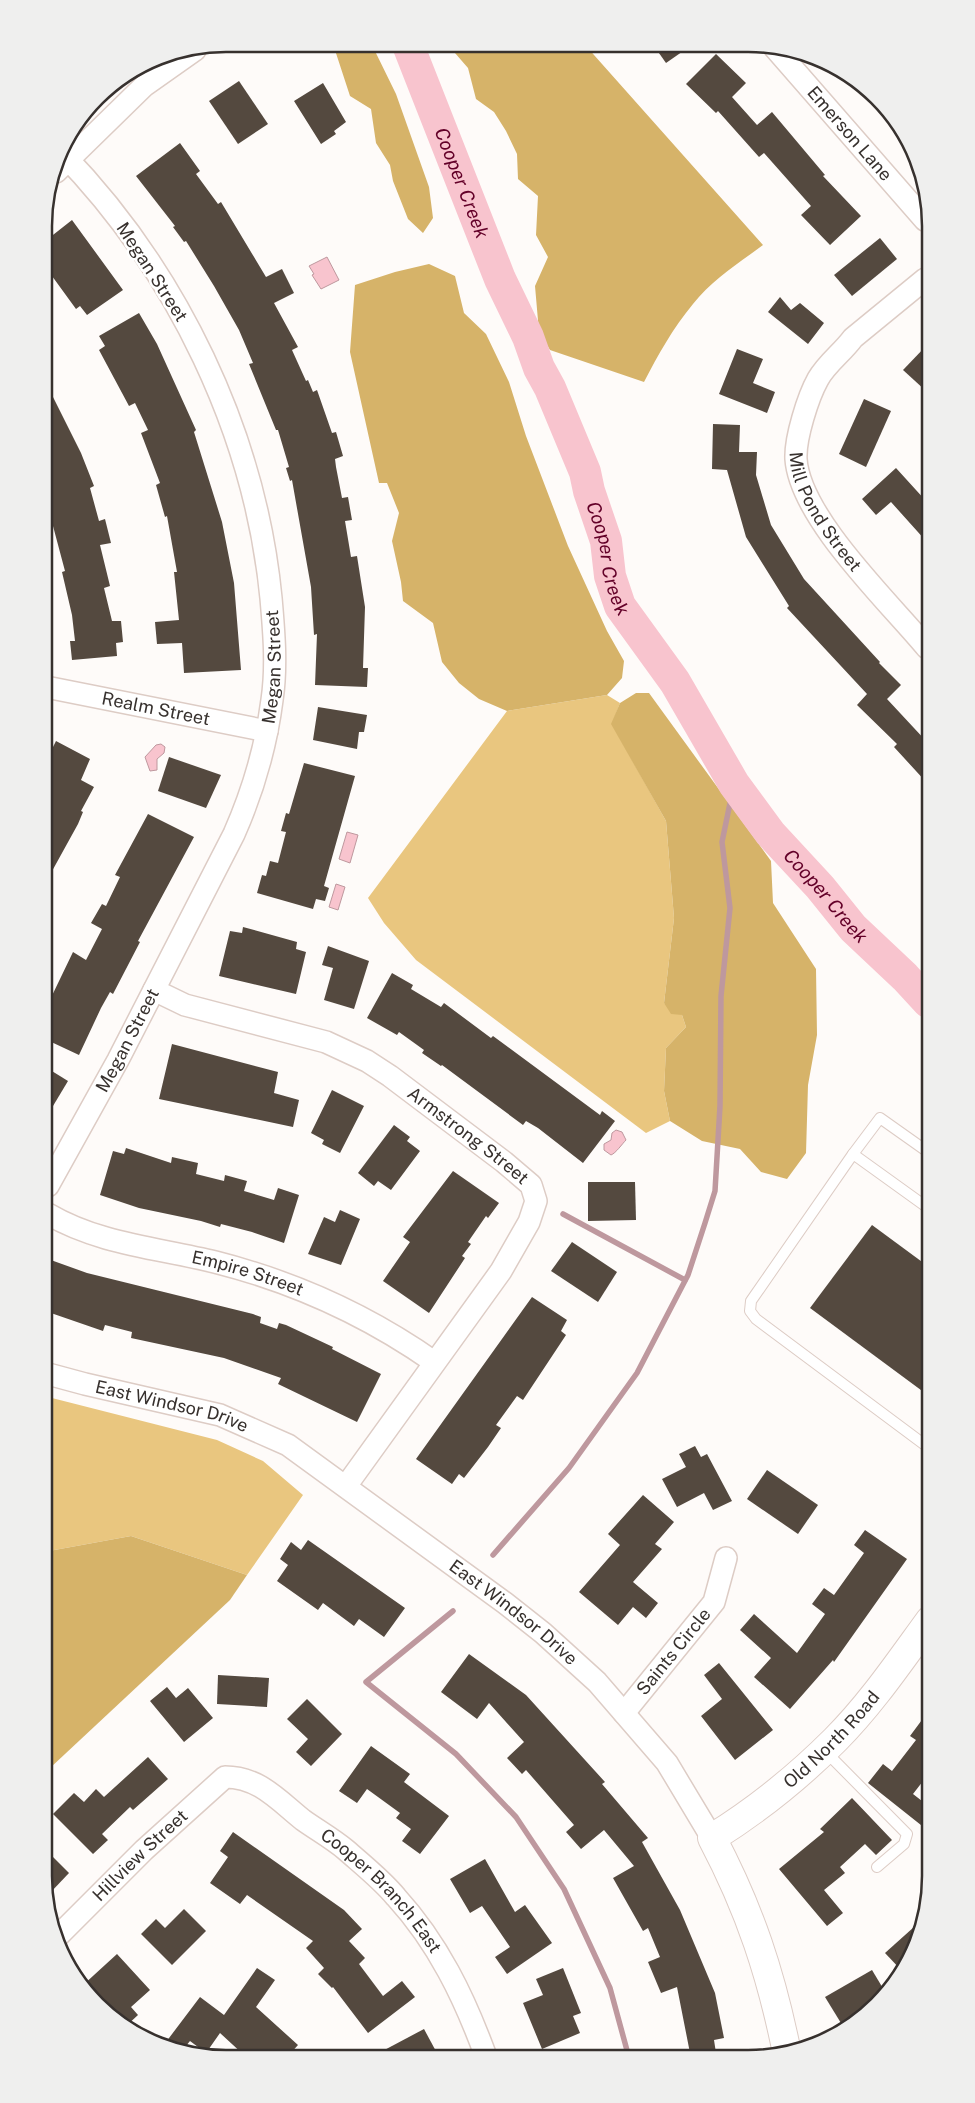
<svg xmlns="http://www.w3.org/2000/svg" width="975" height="2103" font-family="'Public Sans',sans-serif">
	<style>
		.green { fill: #e9c67f }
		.forest { fill: #d6b369 }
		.water { fill: #f8c4ce; stroke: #be989e }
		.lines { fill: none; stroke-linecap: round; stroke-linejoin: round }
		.stream { stroke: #be989e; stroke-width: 5.5 }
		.river { stroke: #f8c4ce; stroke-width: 32 }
		.building { fill: #54493f }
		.lane-casing { stroke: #ddccc5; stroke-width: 12 }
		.street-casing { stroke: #ddccc5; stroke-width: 24 }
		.secondary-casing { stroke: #ddccc5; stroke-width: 30 }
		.lane { stroke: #fff; stroke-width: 10 }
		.street { stroke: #fff; stroke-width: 21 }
		.secondary { stroke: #fff; stroke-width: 28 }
		.labels { text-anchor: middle; stroke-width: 5; stroke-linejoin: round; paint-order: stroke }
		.street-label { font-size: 18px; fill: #37312e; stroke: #fff }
		.water-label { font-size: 19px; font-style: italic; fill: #630028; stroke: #fff }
		.rim { fill: none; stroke: #37312e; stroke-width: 2.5 }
	</style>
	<rect width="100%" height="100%" fill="#fefbf9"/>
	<!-- green -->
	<g class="green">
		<polygon points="607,695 620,703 612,724 666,821 674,918 664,1003 682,1015 686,1027 666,1048 664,1091 670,1121 646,1133 416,960 384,923 368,898 507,711"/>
		<polygon points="48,1397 217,1440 263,1461 303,1495 247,1575 131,1536 49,1551"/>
	</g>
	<!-- forest -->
	<g class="forest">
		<polygon points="333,44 372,45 396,94 429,187 433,218 423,233 408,219 393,181 390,165 376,143 371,109 350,96"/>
		<path d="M448 45 586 46 763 245C739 263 712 280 693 304 673 328 658 355 644 382L550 350 539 332 535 286 548 257 536 235 538 196 518 179 517 154 506 131 494 112 476 99 468 68Z"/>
		<polygon points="429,264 455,276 464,313 486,334 509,382 526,436 568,546 607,631 624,661 622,678 607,695 507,711 479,699 459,683 442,662 433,623 403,601 401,582 392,541 399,513 387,483 379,483 350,352 355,285 395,272"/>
		<polygon points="636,693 649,693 771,861 773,903 816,969 817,1035 808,1085 806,1153 787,1179 761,1172 740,1149 702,1141 670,1121 664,1091 666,1048 686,1027 682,1015 671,1014 664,1003 674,918 666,821 611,724 620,703"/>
		<polygon points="131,1536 247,1575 230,1600 50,1768 49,1551"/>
	</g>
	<!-- water -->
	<g class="water">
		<polygon points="327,257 339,280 321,289 312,275 314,274 309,266"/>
		<polygon points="161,744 165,747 164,753 157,759 157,770 150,771 145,757 156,745"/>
		<polygon points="347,832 358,835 350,863 339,859"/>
		<polygon points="336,884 345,887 338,910 329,907"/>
		<path d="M616 1130 622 1132 626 1140C622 1144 616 1153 611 1155L604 1150V1144L611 1140 612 1133Z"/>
	</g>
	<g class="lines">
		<!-- stream -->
		<g class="stream">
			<polyline points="563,1214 685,1280"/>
			<polyline points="493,1555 569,1468 637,1373 688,1275 705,1223 715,1191 720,1106 721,996 730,908 722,842 734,784"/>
			<polyline points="453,1611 366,1682 456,1754 516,1817 564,1889 610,1988 628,2054"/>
		</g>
		<!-- river -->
		<path class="river" id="s1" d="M408 45 500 279 528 337 539 368 550 388 585 472 589 491 606 541 610 576 620 606 675 682 734 784 770 833 820 887 853 928 905 977 928 1002"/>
	</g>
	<!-- building -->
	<g class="building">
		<polygon points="654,46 667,46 689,47 666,63"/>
		<polygon points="716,54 746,83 732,97 757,125 772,112 825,175 823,176 861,216 830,245 801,215 811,206 764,153 759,157 718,111 716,113 686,84"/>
		<polygon points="239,81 268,124 238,144 209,101"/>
		<polygon points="323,83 346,122 334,131 336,134 321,144 294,101"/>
		<polygon points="180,143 200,171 196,174 218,204 221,202 266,277 282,269 294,293 274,303 298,347 292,350 306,381 308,380 313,392 317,390 332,433 336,432 343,456 335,459 336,467 342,498 348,497 352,520 345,521 351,557 357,556 365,607 363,668 368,668 367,687 315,685 317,634 314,635 311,587 292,480 290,481 286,468 289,467 278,430 276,430 249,364 253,363 239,330 214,286 186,241 184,242 173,227 175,226 136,176"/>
		<polygon points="72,220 123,290 87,315 80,306 76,309 44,265 44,242"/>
		<polygon points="880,238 897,259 852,296 834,275"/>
		<polygon points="780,297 791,310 800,303 824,323 808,344 768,312"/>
		<polygon points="139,313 157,344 196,430 194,432 222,522 234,583 241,670 184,673 182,643 157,644 155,622 179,620 174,572 177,572 167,516 165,517 156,485 160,483 141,433 148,430 135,403 129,406 99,350 105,346 99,336"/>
		<polygon points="926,346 926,391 903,370"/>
		<polygon points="737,349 763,359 753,383 775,392 767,413 719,394"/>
		<polygon points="45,381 81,453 94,486 90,488 99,521 105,519 111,543 100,545 110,586 104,588 112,621 121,621 123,642 116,643 117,656 72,660 70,641 75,641 72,615 62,572 65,571 45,496"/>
		<polygon points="864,399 891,411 866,467 839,454"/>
		<polygon points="713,424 740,425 739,452 757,452 756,475 771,525 804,579 880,662 879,663 901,685 887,699 927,742 927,783 894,747 897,744 857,705 867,694 787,608 789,606 746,537 727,470 712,469"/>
		<polygon points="896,468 926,501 926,541 891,502 876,515 862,499"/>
		<polygon points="318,707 367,715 364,732 359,732 357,749 313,740"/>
		<polygon points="56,741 90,759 81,780 94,787 81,811 83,812 78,824 46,882 46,761"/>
		<polygon points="169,757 221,775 206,808 158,791"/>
		<polygon points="304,763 355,776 324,886 329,888 325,901 316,899 313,909 257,893 262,875 266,876 270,861 278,863 286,832 281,831 286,813 289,814"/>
		<polygon points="148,814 194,837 138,941 140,942 113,994 110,992 101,1008 79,1055 47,1040 47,1006 73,952 86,960 102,929 91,923 102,904 106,906 120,877 115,875"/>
		<polygon points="243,927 297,942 296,949 306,952 296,994 219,976 230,931 242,933"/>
		<polygon points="328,946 369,961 354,1009 324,1000 333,968 322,965"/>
		<polygon points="392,973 413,985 411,989 441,1007 444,1003 491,1038 493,1036 600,1115 602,1111 615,1121 583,1163 538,1128 526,1121 523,1125 442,1065 441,1066 422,1053 424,1050 399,1032 397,1035 367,1018"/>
		<polygon points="172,1044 278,1072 274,1093 299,1100 293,1127 159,1099"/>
		<polygon points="47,1068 68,1081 47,1116"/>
		<polygon points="332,1090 364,1106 340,1153 322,1144 324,1140 311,1133"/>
		<polygon points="394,1125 410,1137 407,1141 420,1151 391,1190 378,1181 374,1186 358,1173"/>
		<polygon points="126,1148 171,1163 172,1157 198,1163 196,1174 224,1181 225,1175 247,1181 244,1191 274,1200 278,1188 299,1195 284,1243 252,1232 221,1224 220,1227 201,1221 139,1208 100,1195 113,1151 124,1154"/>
		<polygon points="453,1171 499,1203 488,1218 486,1216 468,1242 471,1244 462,1256 465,1258 429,1313 383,1281 410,1242 403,1237"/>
		<polygon points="588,1182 635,1182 636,1220 588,1221"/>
		<polygon points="340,1210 360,1219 341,1265 308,1254 324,1217 335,1222"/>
		<polygon points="872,1225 929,1267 929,1396 810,1308"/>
		<polygon points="572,1242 617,1272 598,1302 551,1271"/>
		<polygon points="48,1259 87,1273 253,1314 261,1317 260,1323 277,1329 279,1323 286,1325 333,1347 332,1349 381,1374 357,1422 278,1384 281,1378 224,1358 131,1338 132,1332 105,1325 103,1331 48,1312"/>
		<polygon points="532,1297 567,1320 561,1331 566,1335 523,1400 517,1396 496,1425 501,1428 488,1447 464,1478 459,1474 452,1484 416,1459"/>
		<polygon points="695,1446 701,1457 707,1454 732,1501 713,1510 704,1493 677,1507 662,1479 686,1467 679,1454"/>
		<polygon points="767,1470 818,1505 798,1534 747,1499"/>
		<polygon points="643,1495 674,1522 655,1544 662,1549 633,1582 658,1603 646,1618 633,1607 618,1625 579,1592 620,1545 608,1534"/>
		<polygon points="865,1530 907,1559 834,1662 833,1660 790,1709 754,1677 771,1658 740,1630 754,1614 797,1653 825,1614 812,1604 824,1588 834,1595 864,1553 854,1545"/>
		<polygon points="308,1540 405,1608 384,1637 359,1619 354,1626 323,1603 318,1610 277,1581 288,1565 280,1559 291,1542 301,1550"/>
		<polygon points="469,1654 526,1695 605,1782 602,1784 648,1838 642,1842 680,1910 715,1993 724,2038 714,2040 716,2053 690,2053 677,1987 661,1993 648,1962 660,1957 648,1928 643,1931 613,1878 634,1866 604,1830 581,1849 566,1832 574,1825 526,1770 522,1774 507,1758 524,1742 489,1703 477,1719 441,1692"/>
		<polygon points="719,1663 773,1730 735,1760 701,1716 722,1699 704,1675"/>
		<polygon points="218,1675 269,1678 267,1707 217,1704"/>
		<polygon points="167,1687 176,1698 188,1688 213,1718 184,1742 150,1701"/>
		<polygon points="307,1699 342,1734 311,1766 296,1752 308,1739 287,1719"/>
		<polygon points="930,1709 930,1772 913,1794 931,1808 931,1833 868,1783 883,1764 892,1771 916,1740 910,1736"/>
		<polygon points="371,1746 410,1774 404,1782 449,1816 420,1854 402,1841 411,1829 396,1818 400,1813 367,1789 357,1803 339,1791"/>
		<polygon points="148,1757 168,1779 133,1810 130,1807 102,1834 108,1840 93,1854 53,1814 74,1793 84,1802 96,1789 104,1797"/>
		<polygon points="852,1798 892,1840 876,1855 865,1844 840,1867 845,1873 824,1890 843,1913 827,1926 779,1869 824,1832 820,1829"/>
		<polygon points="233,1832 344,1910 362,1929 349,1941 365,1958 359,1964 383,1996 402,1981 415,1997 368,2033 333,1987 332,1988 318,1974 324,1968 306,1948 313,1941 247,1895 240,1904 210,1883 228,1857 220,1851"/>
		<polygon points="50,1854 69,1873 50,1893"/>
		<polygon points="485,1859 515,1912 525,1905 552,1943 507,1974 495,1957 510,1947 482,1906 470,1913 450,1879"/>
		<polygon points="184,1909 206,1931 172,1965 141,1934 156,1919 165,1928"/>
		<polygon points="924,1918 917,1946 902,1971 885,1953"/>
		<polygon points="117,1954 150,1990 131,2007 138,2015 125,2027 106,2014 82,1986"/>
		<polygon points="257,1968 275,1980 256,2007 298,2045 289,2055 245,2056 220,2033 206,2053 190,2041 181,2052 163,2046 200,1997 224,2015"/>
		<polygon points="563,1968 581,2013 573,2016 580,2033 542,2049 523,2003 543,1995 536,1979"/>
		<polygon points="872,1970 887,1995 862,2017 844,2028 825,1997"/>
		<polygon points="424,2029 438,2055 375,2055"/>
	</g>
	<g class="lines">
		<defs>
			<g id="lane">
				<polyline points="853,1154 880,1118 928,1152"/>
				<polyline points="928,1208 853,1154 751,1301 750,1311 756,1319 929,1448"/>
				<polyline points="825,1751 907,1834 904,1844 877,1867"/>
			</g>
			<g id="street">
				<path id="s2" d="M774 47 925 220"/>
				<polyline points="56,172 144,86 195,50"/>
				<path id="s3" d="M925 279 853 338C842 353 827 363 818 379 808 397 795 438 796 459 800 518 890 603 927 648"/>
				<path id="s4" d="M46 687 267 731"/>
				<path id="s5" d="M154 990 185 1005 326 1042 367 1061 390 1076 504 1162 531 1185 536 1201 529 1222 501 1271 346 1486"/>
				<path id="s6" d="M48 1186 118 1060 234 834C253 791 266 747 272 700 277 667 274 632 271 598 255 433 177 271 61 152"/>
				<path id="s7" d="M48 1214C99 1244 158 1248 215 1262 294 1282 367 1315 434 1362"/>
				<path id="s8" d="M48 1374 85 1384 220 1415 288 1445 505 1603 543 1633 597 1682 667 1763 712 1838"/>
				<path id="s9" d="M624 1713 714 1602 726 1558"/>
				<path id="s10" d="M56 1938 144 1850 225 1777C259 1777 278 1800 303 1820 317 1830 333 1839 346 1850 363 1865 382 1880 396 1897 438 1943 464 1997 485 2054"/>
			</g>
			<g id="secondary">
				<path id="s11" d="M787 2053C771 1974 750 1910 712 1838 757 1810 797 1778 835 1740 871 1704 900 1661 930 1620"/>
			</g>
		</defs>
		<!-- lane casing -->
		<use href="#lane" class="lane-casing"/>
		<!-- street casing -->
		<use href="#street" class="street-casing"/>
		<!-- secondary casing -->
		<use href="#secondary" class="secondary-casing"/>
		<!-- lane -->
		<use href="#lane" class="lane"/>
		<!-- street -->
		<use href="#street" class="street"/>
		<!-- secondary -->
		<use href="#secondary" class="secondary"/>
	</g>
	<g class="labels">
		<!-- street labels -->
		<g class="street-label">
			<text dy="6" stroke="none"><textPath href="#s2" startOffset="115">Emerson Lane</textPath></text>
			<text transform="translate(152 272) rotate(57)" y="6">Megan Street</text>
			<text dy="6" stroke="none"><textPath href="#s3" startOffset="291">Mill Pond Street</textPath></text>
			<text dy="6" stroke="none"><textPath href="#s6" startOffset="571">Megan Street</textPath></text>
			<text dy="6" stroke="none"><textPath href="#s4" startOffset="112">Realm Street</textPath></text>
			<text dy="6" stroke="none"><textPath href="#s6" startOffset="166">Megan Street</textPath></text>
			<text dy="6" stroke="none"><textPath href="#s5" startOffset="351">Armstrong Street</textPath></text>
			<text dy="6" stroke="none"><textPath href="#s7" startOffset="209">Empire Street</textPath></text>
			<text dy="6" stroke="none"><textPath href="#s8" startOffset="128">East Windsor Drive</textPath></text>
			<text dy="6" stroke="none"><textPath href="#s8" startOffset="532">East Windsor Drive</textPath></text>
			<text dy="6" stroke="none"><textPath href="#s9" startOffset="79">Saints Circle</textPath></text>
			<text dy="6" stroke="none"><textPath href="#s11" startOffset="384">Old North Road</textPath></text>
			<text dy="6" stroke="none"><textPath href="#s10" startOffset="118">Hillview Street</textPath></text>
			<text dy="6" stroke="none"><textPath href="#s10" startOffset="431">Cooper Branch East</textPath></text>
		</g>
		<!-- water labels -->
		<g class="water-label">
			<text dy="7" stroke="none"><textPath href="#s1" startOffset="148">Cooper Creek</textPath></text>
			<text dy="7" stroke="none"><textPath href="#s1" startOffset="552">Cooper Creek</textPath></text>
			<text dy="7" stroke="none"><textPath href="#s1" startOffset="958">Cooper Creek</textPath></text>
		</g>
	</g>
	<!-- crop -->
	<path d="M0 0H975V2103H0ZM226 52H748A174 174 0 0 1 922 226V1876A174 174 0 0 1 748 2050H226A174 174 0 0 1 52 1876V226A174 174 0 0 1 226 52Z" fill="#efefee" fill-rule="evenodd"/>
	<path class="rim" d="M226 52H748A174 174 0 0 1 922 226V1876A174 174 0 0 1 748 2050H226A174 174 0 0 1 52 1876V226A174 174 0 0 1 226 52Z"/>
</svg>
